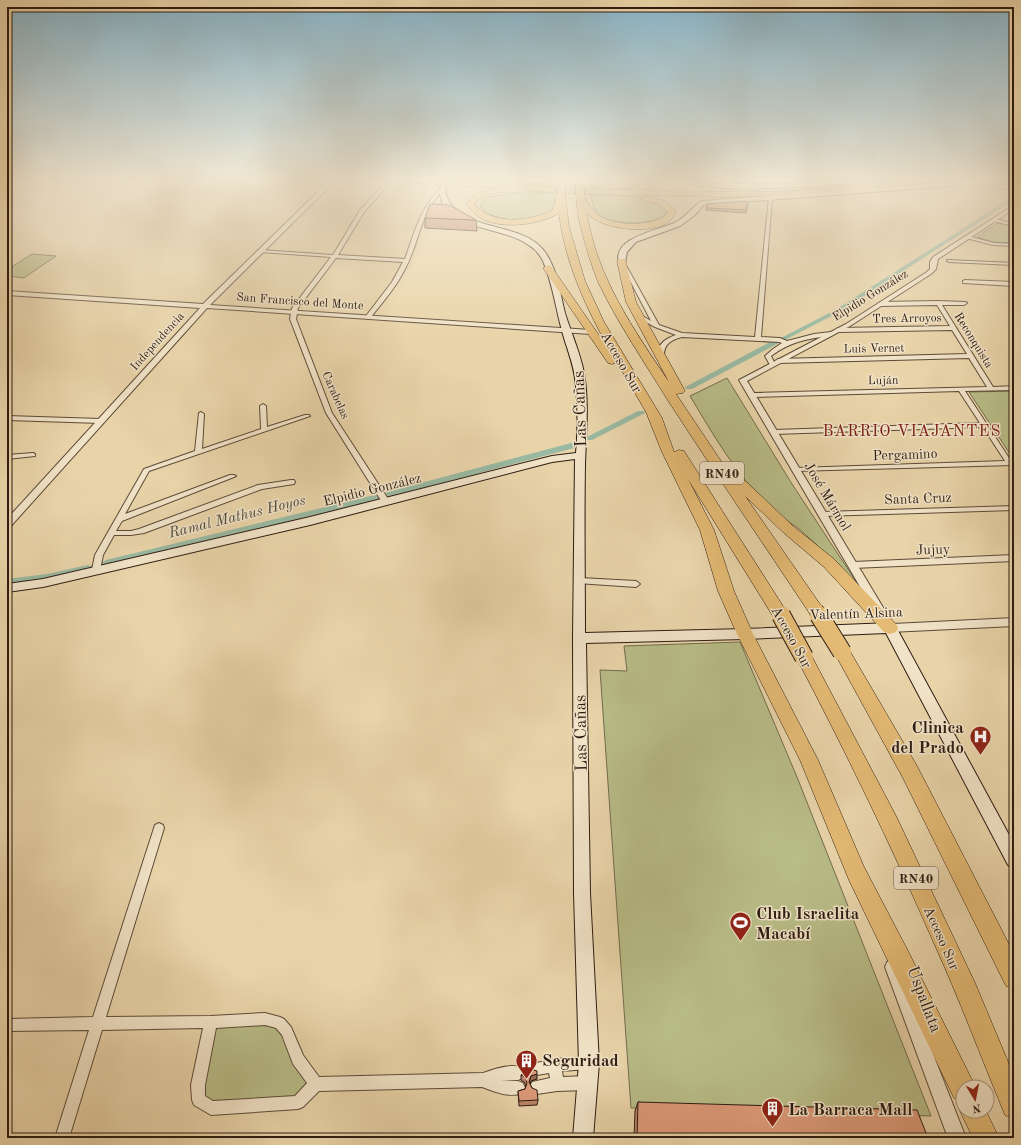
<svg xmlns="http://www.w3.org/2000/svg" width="1021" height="1145" font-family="'Old Standard TT',serif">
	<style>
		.green { fill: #b8bc87; stroke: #726c4d }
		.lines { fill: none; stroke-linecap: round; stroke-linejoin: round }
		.canal { fill: #99b9a2; fill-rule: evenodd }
		.minor-casing { stroke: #5c4a38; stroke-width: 2 }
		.tertiary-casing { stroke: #5c4a38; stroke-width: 2 }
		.secondary-casing { stroke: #2d1c13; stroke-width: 2 }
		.primary-casing { stroke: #2d1c13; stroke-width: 1 }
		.motorway-casing { stroke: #2d1c13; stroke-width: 1 }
		.minor { fill: #f1e3c7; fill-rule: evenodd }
		.tertiary { fill: #f1e3c7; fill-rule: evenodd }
		.secondary { fill: #f1e3c7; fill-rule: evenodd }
		.primary { fill: #e4ba74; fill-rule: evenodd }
		.motorway { fill: #e4ba74; fill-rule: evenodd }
		.motorway-bridge-far2-casing { stroke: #2d1c13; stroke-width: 10; stroke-linecap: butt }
		.motorway-bridge-far1-casing { stroke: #2d1c13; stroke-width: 16; stroke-linecap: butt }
		.motorway-bridge-casing { stroke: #2d1c13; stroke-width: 20; stroke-linecap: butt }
		.motorway-bridge-far2 { stroke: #e4ba74; stroke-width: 8 }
		.motorway-bridge-far1 { stroke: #e4ba74; stroke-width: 14 }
		.motorway-bridge { stroke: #e4ba74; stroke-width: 18 }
		.wall { fill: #bd8468; stroke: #2d1c13 }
		.shaded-wall { fill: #9a6b55; stroke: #2d1c13 }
		.building { fill: #dc9979; stroke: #2d1c13 }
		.labels { text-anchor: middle; stroke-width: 3; stroke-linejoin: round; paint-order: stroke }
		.far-street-label { font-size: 12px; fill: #2d1c13; stroke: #f1e3c7 }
		.shield { fill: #f1e3c7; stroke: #685849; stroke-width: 1 }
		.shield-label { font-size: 13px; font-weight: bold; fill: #2d1c13 }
		.street-label { font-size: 14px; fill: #2d1c13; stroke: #f1e3c7 }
		.water-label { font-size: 15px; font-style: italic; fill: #4d4b3e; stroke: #f1e3c7 }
		.quarter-label { font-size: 16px; letter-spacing: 1px; fill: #7a1f14; stroke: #f1e3c7 }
		.near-street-label { font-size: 17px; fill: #2d1c13; stroke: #f1e3c7 }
		.near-poi-label { font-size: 17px; font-weight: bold; fill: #2d1c13; stroke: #f1e3c7; text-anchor: start }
	</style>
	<rect width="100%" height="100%" fill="#e9d4a9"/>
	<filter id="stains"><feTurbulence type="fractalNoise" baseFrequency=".005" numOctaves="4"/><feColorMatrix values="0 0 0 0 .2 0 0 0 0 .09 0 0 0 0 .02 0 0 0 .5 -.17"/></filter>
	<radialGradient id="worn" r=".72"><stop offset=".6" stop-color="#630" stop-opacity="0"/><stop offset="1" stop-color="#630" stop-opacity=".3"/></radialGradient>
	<!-- green -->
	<g class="green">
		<polygon points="502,180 553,180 554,187 526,185"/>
		<path d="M590 180H656C637 191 611 189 591 189Z"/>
		<path d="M527 192 554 193 555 205C552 208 550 213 546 214 527 223 502 221 484 212L480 205 487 197Z"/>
		<path d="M591 195C616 196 646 193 666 209L665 215C652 225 612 226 599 215 593 209 592 202 591 195Z"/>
		<polygon points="998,223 1014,227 1014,243 994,242 977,237"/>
		<polygon points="32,254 56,256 24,278 7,276 7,270"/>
		<path d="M727 378 792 484 859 586C839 566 820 547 799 529 789 521 776 515 767 505 736 474 712 433 690 396Z"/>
		<polygon points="1014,391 1014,460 969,392"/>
		<polygon points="740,642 797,777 931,1116 631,1108 600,670 627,671 624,646"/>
		<polygon points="211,1022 280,1023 316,1084 298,1102 211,1108 198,1085"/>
	</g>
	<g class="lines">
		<!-- canal -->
		<g class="canal">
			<polygon points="1014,196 1014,200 839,312 785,340 781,340 779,339 835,310"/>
			<polygon points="774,340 780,340 781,342 692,389 686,389 685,387"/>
			<polygon points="638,411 644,411 645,413 592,440 586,440 585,438"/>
			<polygon points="575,442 578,443 579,445 578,447 390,497 385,494 387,492"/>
			<polygon points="375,495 380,498 378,500 106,566 101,563 106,560"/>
			<polygon points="88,565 92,566 93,568 92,570 47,580 7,587 7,579 47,574"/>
		</g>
		<defs>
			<g id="minor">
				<path d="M388 180H392L364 212 338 255 405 259C414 234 420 208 441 188H443V190C420 213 420 240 406 267 397 286 383 302 370 318H366V316L392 282 403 262 336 258 298 308 296 319 332 413 390 502 386 504 382 502 326 413 290 319 292 308 331 257 260 252 258 251 260 250 333 255 360 210Z"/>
				<path d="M769 197 772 198 761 337 780 338 787 341 814 334 831 332 834 334 831 336C809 338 789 342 771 356L775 364 772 366 770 365 765 356 773 349 782 343 779 342 682 337C670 340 663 345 664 358L659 359C655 346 664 339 676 335L655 327 635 316V314H639L651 321 623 267 625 266 627 267 659 325 682 333 755 337Z"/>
				<polygon points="995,219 1014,224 1014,226 993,221 993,219"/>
				<polygon points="968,236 993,243 1014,244 1014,246 993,245 966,238 966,236"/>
				<polygon points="947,260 1014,263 1014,265 949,262 947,261"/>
				<polygon points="965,280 1014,282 1014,286 963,283 963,281"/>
				<polygon points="938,301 966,302 967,303 964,305 942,305 993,387 1014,386 1014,390 965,391 1011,461 1014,461 1014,465 794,471 793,470 794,469 796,468 1005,461 983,427 774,434 771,432 774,430 980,423 959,391 752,397 749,395 752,393 987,387 969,358 778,363 775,361 778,359 967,354 952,330 838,332 835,330 838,328 950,326 937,305 881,306 878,304 881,302"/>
				<polygon points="263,404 266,406 267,427 305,415 309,415 310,416 149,471 125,514 230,475 234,475 236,476 234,477 122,521 116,531 131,531 139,529 258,485 291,480 294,480 295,482 294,484 262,489 144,533 131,535 114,535 103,555 100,570 96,573 93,572 92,570 95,555 144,469 195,451 199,413 201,412 204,414 202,449 261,429 260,406"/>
				<polygon points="7,416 101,419 104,421 101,423 7,420"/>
				<polygon points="33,453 35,454 35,456 7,459 7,455"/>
				<polygon points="1014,506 1014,510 823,516 819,514 823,512"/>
				<polygon points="1014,555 1014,561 853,568 849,565 853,562"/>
				<polygon points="580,578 636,581 640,584 636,587 577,583 576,581"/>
				<path d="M159 823 163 825 164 828 106 1017 211 1016 265 1013 280 1017 284 1019 291 1027 303 1055 319 1077 483 1073C495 1069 510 1063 523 1068L525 1073 523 1078 518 1080H500L518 1081 523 1083 525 1088 523 1093C509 1098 495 1092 482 1087L319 1091 303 1107 298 1109 211 1115 194 1105 192 1100 191 1085 203 1028 102 1030 69 1138H55L89 1030 7 1031V1019L93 1017 154 828 155 825ZM265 1025 276 1028 282 1035 293 1064 307 1083 295 1096 213 1101 205 1096V1085L216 1028Z"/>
				<polygon points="588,1057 593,1058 594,1063 593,1068 588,1069 562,1071 563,1077 587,1076 592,1078 594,1083 592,1088 587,1090 557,1091 537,1094 532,1092 530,1087 532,1082 550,1078 549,1073 537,1075 532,1074 531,1069 532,1064 555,1059"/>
			</g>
			<g id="tertiary">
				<polygon points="330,180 336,180 210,305 591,330 594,332 591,334 207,308 10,527 7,528 7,519 200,308 7,295 7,291 203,304"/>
				<path d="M845 180H859C848 187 721 192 710 186L713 184H784Z"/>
				<polygon points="977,180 989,181 1014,187 1014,191 989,185 977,184 702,205 699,203 702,201"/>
				<polygon points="1014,205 1014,209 938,259 936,269 931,274 850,326 747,381 893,624 1014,618 1014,626 890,632 886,631 739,380 846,324 927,272 930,269 930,262 933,257"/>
				<polygon points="892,960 897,962 899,967 966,1138 948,1138 885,967 887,962"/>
			</g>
			<g id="secondary">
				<path d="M449 180H460L449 183 445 189C446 194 447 199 450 203 473 233 523 222 545 252 557 269 560 293 565 313 571 333 580 352 584 373 589 403 586 434 585 464 584 520 585 577 585 633L745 629 890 623 895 625 1014 844V868L1008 865 886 633 745 639 586 643 590 893 599 1063 593 1138H573L579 1063 574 893 573 638 575 459 552 462 310 525 43 587 7 592V584L43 579 310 517 552 456 576 453C578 430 578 408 576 386 574 362 566 348 561 327 555 305 552 280 542 259 539 254 535 249 530 246 505 227 461 232 443 204 441 200 440 194 439 189L445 181Z"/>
				<polygon points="687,180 694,180 702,186 697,187"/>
				<path d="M702 201 705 203 695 215 680 226 636 242 627 252 625 263H619C611 236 663 230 678 221 686 216 697 203 702 201Z"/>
			</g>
			<polygon id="primary" points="396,180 427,180 525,186 528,188 525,190 399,182"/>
			<g id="motorway">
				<path d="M490 180C507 179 525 186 542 187 573 190 604 189 635 190L633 188 634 186C644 184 654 180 664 180L655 187 639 190C694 191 750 194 806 190 860 186 915 176 970 180L966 182 923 183 837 192 778 196 720 197 583 194C586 201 593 212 600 216 615 226 657 228 668 212L667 211 658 204 643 200 642 198 646 196 664 201 675 210 676 212C675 214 673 218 671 220 655 236 600 230 587 213 596 276 634 330 669 382L626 302 617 261 619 259H625L636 302 685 391 683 393 676 394 731 476H740L794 527 834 559 896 624 898 628 896 632 890 634 884 632 824 567 784 533 745 496 824 610 822 614 816 616 810 614C763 543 715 473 669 402 645 363 619 325 599 284 592 268 573 210 577 194L565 193 569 227 585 281 604 322 662 418 674 452 679 450 684 451 788 614 786 618 780 620 774 618 688 479 714 530 734 591 753 634 818 760 864 867 908 951 972 1080 975 1087H963V1101L954 1098 849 880 800 760 737 634 718 591 700 530 662 452 646 412 617 362 612 364 608 363 543 268 548 265 551 266 612 354C587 310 565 264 559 213 539 226 494 231 475 214 472 212 469 207 467 204 477 188 497 188 514 188ZM518 189 558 193 552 211C529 221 492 226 475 204 483 191 502 192 515 192H518Z"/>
				<polygon points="842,646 848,648 917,766 1014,954 1014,989 1006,986 903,778 834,652 836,648"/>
				<path d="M804 651 810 653 896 816 975 983 1014 1076V1119L1005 1115C981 1057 959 998 933 941 891 845 845 750 796 657L798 653Z"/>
				<polygon points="963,1105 963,1111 986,1111 999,1138 973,1138 960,1111"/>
			</g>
		</defs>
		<!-- minor casing -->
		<use href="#minor" class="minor-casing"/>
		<!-- tertiary casing -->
		<use href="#tertiary" class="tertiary-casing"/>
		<!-- secondary casing -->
		<use href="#secondary" class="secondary-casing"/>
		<!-- primary casing -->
		<use href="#primary" class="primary-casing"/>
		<!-- motorway casing -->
		<use href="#motorway" class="motorway-casing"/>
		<!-- minor -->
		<use href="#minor" class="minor"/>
		<!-- tertiary -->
		<use href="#tertiary" class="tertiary"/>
		<!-- secondary -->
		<use href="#secondary" class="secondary"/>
		<!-- primary -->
		<use href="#primary" class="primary"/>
		<!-- motorway -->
		<use href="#motorway" class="motorway"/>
		<defs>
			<g id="motorway-bridge-far2">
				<polyline points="561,186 561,194"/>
				<polyline points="580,186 580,195"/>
			</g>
			<g id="motorway-bridge-far1">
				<polyline points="816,610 820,616"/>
				<polyline points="780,614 781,616"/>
			</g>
			<g id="motorway-bridge">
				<polyline points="781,615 804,657"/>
				<polyline points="819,615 842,652"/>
			</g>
		</defs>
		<!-- motorway-bridge-far2 casing -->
		<use href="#motorway-bridge-far2" class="motorway-bridge-far2-casing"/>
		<!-- motorway-bridge-far1 casing -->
		<use href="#motorway-bridge-far1" class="motorway-bridge-far1-casing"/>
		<!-- motorway-bridge casing -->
		<use href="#motorway-bridge" class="motorway-bridge-casing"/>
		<!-- motorway-bridge-far2 -->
		<use href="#motorway-bridge-far2" class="motorway-bridge-far2"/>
		<!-- motorway-bridge-far1 -->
		<use href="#motorway-bridge-far1" class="motorway-bridge-far1"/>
		<!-- motorway-bridge -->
		<use href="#motorway-bridge" class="motorway-bridge"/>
	</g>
	<!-- wall -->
	<g class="wall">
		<polygon points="748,203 746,213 706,210 707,204"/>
		<polygon points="425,218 476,220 477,231 425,228"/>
		<polygon points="525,1063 531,1069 537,1079 531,1081 530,1084 538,1100 537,1105 519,1106 518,1091 525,1089 526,1086 524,1082 521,1080 521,1075 525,1073 526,1071 525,1068"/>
		<polygon points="638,1102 928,1138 634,1138 635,1111"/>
	</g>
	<!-- shaded-wall -->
	<polygon class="shaded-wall" points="537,1074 537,1079 531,1081 529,1088 529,1082 531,1076"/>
	<!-- building -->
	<g class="building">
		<polygon points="746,201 748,203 746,210 707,208 707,204"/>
		<polygon points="430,204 449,205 476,220 425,218"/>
		<polygon points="525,1063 530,1063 531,1069 537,1071 537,1074 531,1076 529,1082 532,1088 537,1090 538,1100 519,1101 518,1091 525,1089 527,1083 525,1077 521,1075 525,1073 527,1068"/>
		<polygon points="638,1102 917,1110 928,1138 637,1138"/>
	</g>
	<!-- sky -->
	<linearGradient id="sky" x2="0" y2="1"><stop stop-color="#88b6cc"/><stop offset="0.53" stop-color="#f5ecd8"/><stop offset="1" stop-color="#f5ecd8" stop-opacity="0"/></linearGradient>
	<rect width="1021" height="340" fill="url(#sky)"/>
	<!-- icons -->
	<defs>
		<symbol id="hospital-pin" viewBox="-11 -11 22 30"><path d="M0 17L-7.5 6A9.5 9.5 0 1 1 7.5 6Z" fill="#8f2418" stroke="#f1e3c7"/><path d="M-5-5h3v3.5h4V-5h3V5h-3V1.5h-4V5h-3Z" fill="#fff"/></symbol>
		<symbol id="stadium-pin" viewBox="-11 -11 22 30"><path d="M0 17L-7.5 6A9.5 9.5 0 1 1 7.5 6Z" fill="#8f2418" stroke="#f1e3c7"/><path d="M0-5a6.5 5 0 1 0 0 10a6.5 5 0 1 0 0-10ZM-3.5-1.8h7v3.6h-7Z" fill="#fff"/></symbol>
		<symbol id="building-pin" viewBox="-11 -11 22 30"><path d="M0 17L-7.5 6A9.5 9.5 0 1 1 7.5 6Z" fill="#8f2418" stroke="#f1e3c7"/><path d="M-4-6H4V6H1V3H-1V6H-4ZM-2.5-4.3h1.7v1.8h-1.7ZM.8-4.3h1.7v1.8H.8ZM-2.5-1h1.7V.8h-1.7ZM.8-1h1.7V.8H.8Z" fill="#fff"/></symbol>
	</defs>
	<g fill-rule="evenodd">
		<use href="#hospital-pin" x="968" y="724" width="25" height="34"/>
		<use href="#stadium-pin" x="728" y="910" width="25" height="34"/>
		<use href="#building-pin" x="514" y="1048" width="25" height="34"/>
		<use href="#building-pin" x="760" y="1096" width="25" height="34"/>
	</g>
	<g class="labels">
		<!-- far-street labels -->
		<g class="far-street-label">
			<text transform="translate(870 295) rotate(-32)" y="4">Elpidio González</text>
			<text transform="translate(300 301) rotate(4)" y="4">San Francisco del Monte</text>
			<text transform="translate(907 318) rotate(-1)" y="4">Tres Arroyos</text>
			<text transform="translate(974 340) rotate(58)" y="4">Reconquista</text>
			<text transform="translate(157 341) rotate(-48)" y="4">Independencia</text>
			<text transform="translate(874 348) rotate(-1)" y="4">Luis Vernet</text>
			<text transform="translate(883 380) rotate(-1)" y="4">Luján</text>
			<text transform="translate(336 395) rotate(66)" y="4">Carabelas</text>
		</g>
		<!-- shield labels -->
		<g class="shield">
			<rect x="700" y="462" width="44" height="22" rx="3"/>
			<rect x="894" y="867" width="44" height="22" rx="3"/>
		</g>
		<g class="shield-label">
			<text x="722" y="478">RN40</text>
			<text x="916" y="883">RN40</text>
		</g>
		<!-- street labels -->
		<g class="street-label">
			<text transform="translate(622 362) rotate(60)" y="5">Acceso Sur</text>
			<text transform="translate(905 454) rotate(-2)" y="5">Pergamino</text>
			<text transform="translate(372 489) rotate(-14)" y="5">Elpidio González</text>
			<text transform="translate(828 496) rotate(59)" y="5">José Mármol</text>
			<text transform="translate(918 498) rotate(-2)" y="5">Santa Cruz</text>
			<text transform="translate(933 549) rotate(-2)" y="5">Jujuy</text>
			<text transform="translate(856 613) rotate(-2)" y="5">Valentín Alsina</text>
			<text transform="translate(792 637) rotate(61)" y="5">Acceso Sur</text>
			<text transform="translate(942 938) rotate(66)" y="5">Acceso Sur</text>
		</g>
		<!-- water labels -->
		<g class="water-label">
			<text transform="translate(237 516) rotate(-14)" y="5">Ramal Mathus Hoyos</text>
		</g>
		<!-- quarter labels -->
		<g class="quarter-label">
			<text x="912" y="436">BARRIO VIAJANTES</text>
		</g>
		<!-- near-street labels -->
		<g class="near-street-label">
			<text transform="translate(579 409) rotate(-92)" y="6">Las Cañas</text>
			<text transform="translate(580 733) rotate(-91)" y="6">Las Cañas</text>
			<text transform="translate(925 999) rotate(69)" y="6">Uspallata</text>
		</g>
		<!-- near-poi labels -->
		<g class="near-poi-label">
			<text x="964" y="733" text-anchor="end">Clinica<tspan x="964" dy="20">del Prado</tspan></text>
			<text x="756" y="919">Club Israelita<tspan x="756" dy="20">Macabí</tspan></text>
			<text x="542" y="1066">Seguridad</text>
			<text x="788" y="1115">La Barraca Mall</text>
		</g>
	</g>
	<!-- margin -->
	<rect width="1021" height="1145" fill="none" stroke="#e9d4a9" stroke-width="24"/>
	<rect x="8" y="8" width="1005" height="1129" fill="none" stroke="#2d1c13" stroke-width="2"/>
	<rect x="12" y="12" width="997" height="1121" fill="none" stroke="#2d1c13"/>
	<!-- north arrow -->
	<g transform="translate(975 1099) rotate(170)"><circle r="19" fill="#f1e3c7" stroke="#a3937f"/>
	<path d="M0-3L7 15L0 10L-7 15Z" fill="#8f2418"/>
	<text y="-6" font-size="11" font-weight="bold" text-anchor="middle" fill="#2d1c13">N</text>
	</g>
	<rect width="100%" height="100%" filter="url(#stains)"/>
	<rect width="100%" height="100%" fill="url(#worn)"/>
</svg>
